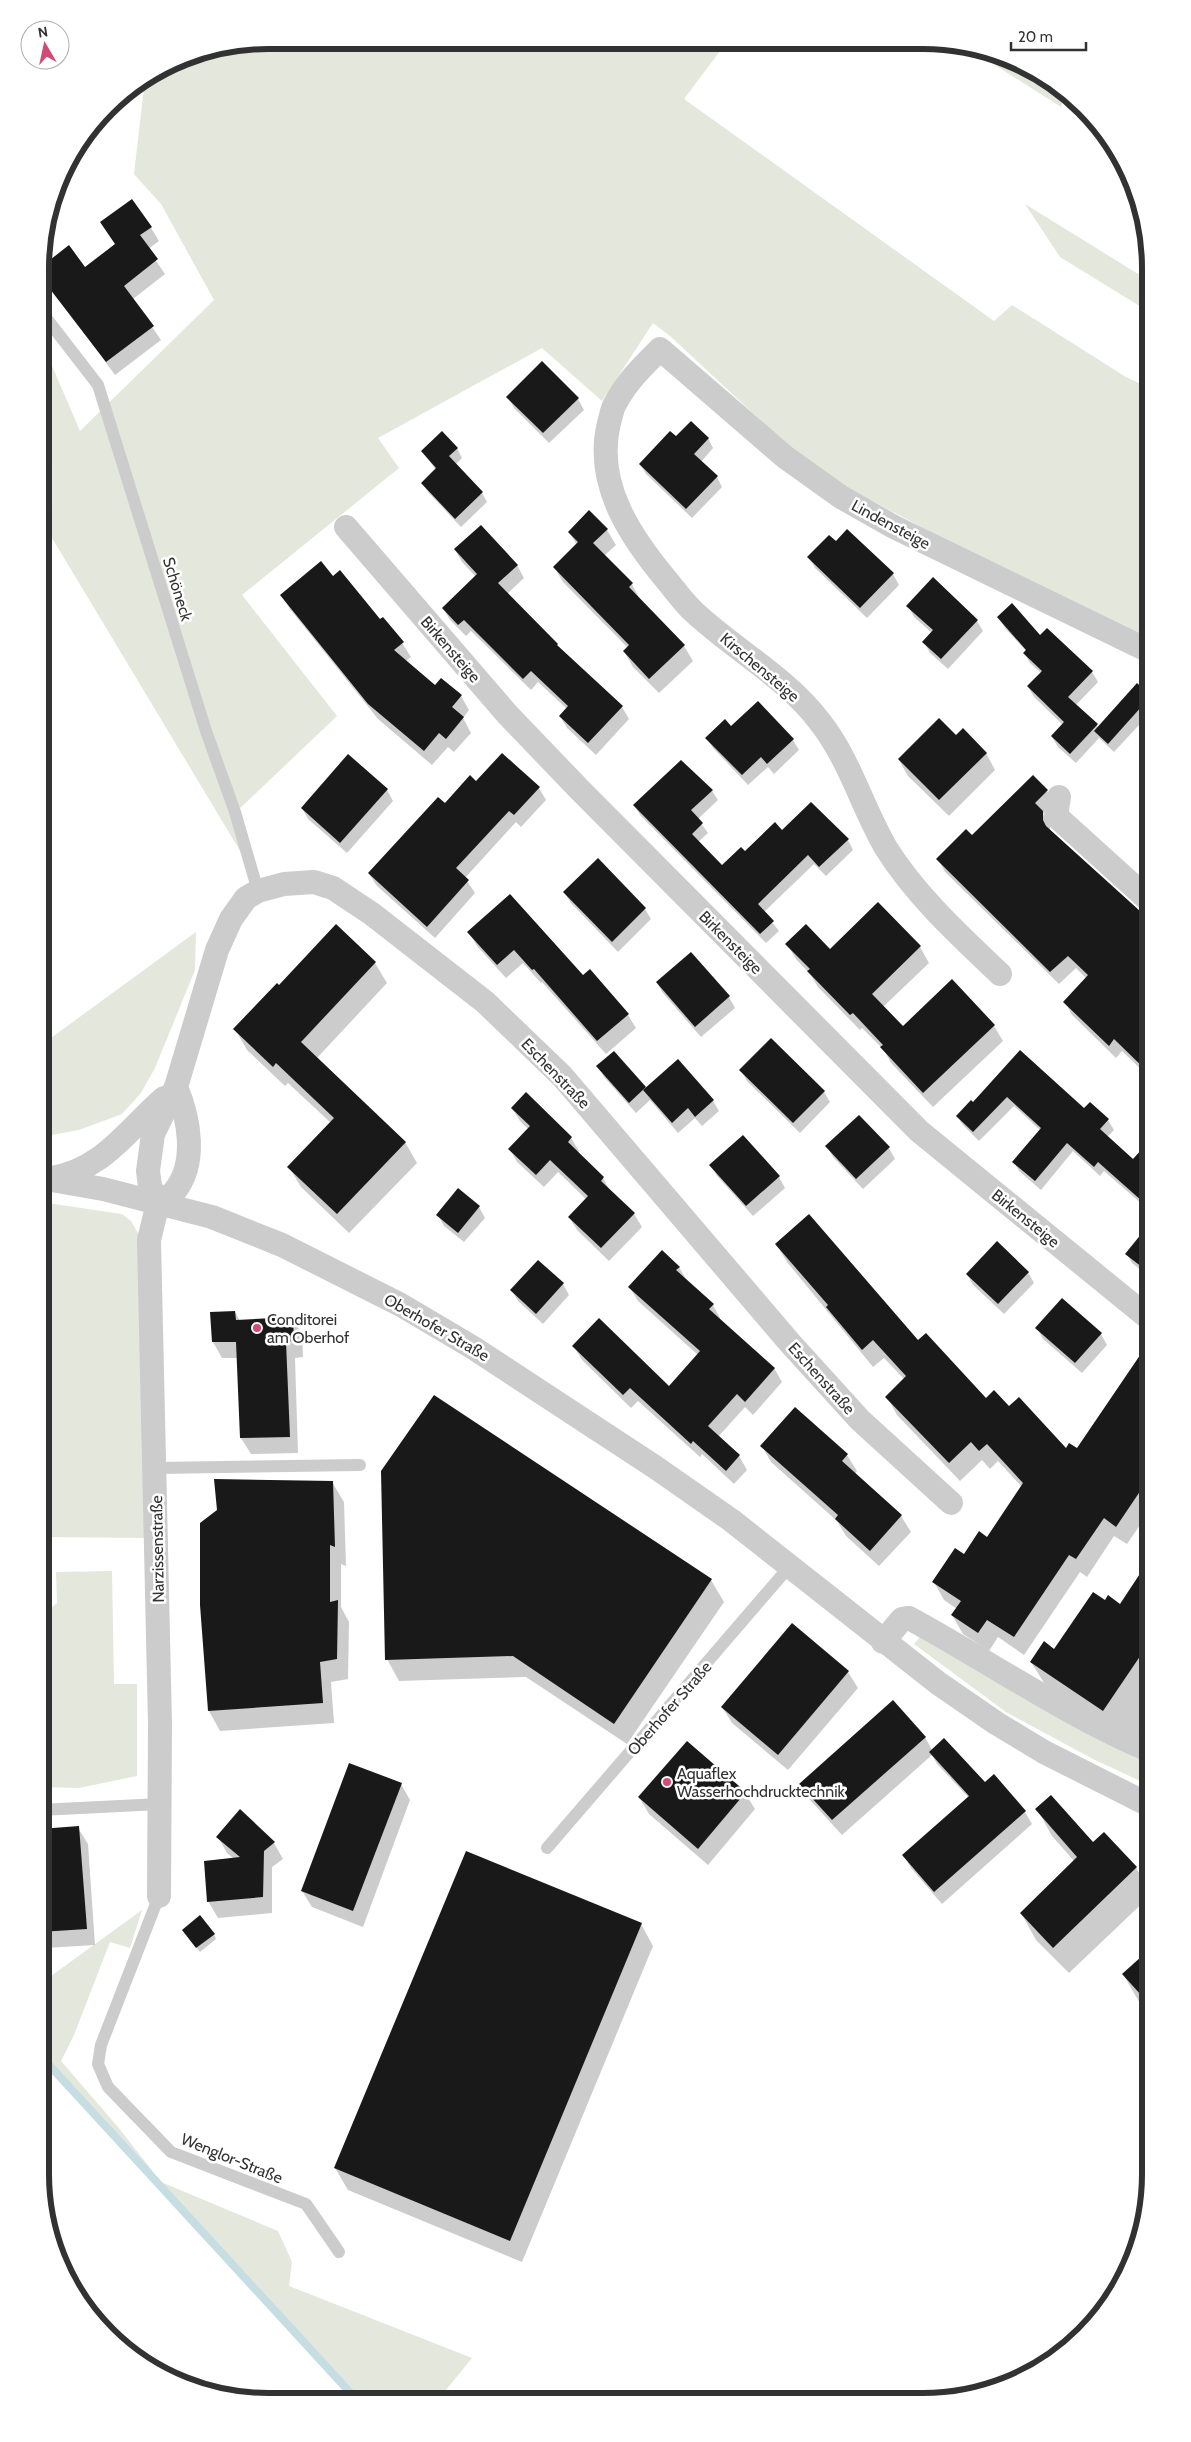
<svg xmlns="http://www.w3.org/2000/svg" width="1191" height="2442" font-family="Cabin,sans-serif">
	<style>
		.green { fill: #e4e7dc }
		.shadow { fill: #0003 }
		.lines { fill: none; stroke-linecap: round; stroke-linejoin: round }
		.stream { stroke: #c6dee2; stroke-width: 8 }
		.building { fill: #191919 }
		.service { stroke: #ccc; stroke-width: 12 }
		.minor { stroke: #ccc; stroke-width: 24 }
		.poi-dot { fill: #d14b74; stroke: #fff; stroke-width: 2 }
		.labels { text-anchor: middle; stroke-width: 5; stroke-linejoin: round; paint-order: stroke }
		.street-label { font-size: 16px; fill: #323232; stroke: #fff }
		.poi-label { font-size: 16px; fill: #323232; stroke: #fff; text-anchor: start }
		.rim { fill: none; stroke: #323232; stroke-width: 6 }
	</style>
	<rect width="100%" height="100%" fill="#fff"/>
	<!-- green -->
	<g class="green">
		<polygon points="267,40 726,43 684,99 994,321 1012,305 1126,377 1151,389 1151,640 952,543 844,486 786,444 670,336 653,323 602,401 542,348 378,438 399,468 242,595 337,716 236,812 254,874 40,518 40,338 80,431 214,300 161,204 134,174 145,79 181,57"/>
		<polygon points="962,44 968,44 1024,64 1066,91 1061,107"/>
		<polygon points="1025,204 1151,282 1151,313 1060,257"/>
		<polygon points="196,932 195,970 155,1068 141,1093 122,1114 79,1130 40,1137 40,1046"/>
		<polygon points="40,1202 122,1214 131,1221 142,1240 148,1538 40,1537"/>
		<polygon points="112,1571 114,1684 137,1684 137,1776 79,1788 40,1787 40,1618 57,1603 56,1572"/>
		<polygon points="920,1637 931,1637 1013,1692 1092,1735 1151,1759 1151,1786 1093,1759 1006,1712 914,1644"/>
		<polygon points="142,1910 130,1948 110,1942 74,2035 61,2061 118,2127 161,2182 278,2231 292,2262 289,2286 472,2358 437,2401 355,2400 40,2060 40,1984"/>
	</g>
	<!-- shadow -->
	<g class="shadow">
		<polygon points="111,105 105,120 100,119"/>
		<polygon points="101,222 151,228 159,241 148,249 165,274 133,299 161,340 115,375 41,275 41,269 69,247 85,268 116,245"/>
		<polygon points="508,397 578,399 584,410 549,443 514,408"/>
		<polygon points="676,438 708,438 713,448 701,462 717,477 722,487 692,518 646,474 640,464"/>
		<polygon points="457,448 462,458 455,465 482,493 487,502 461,527 428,492 422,483 436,470 422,451"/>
		<polygon points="607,530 616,545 604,556 632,584 640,600 684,646 693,661 659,693 633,667 624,651 628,648 563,582 554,567 577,545 569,532"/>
		<polygon points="847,531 893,574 899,585 867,618 815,568 809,557 836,543"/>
		<polygon points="455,550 517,565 524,578 507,594 561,650 622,707 629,719 596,755 567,728 560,716 567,709 538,682 531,690 471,631 466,636 450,620 443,608 476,577 462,562"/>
		<polygon points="333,577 402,643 411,657 405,662 435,687 461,696 469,710 463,718 471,733 454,752 448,747 432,765 378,719 290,609 281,595"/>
		<polygon points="908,606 977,621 983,631 948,669 930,653 924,642 932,633 914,617"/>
		<polygon points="999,618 1040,636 1092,672 1098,682 1076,705 1098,727 1150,697 1151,712 1114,752 1099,738 1076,763 1058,747 1052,737 1063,725 1034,697 1028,687 1041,673 1030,663 1024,653 1026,651 1005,628"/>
		<polygon points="731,728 793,740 799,750 774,774 768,767 748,785 713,748 707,738"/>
		<polygon points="956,737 986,753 995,770 949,816 908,776 899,760"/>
		<polygon points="476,783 539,788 546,800 521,827 516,822 465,878 475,893 435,938 377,886 369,874 445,804"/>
		<polygon points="387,790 393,801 347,853 308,819 302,808"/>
		<polygon points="712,791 718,800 698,819 708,833 698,842 722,867 782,831 848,840 853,850 826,876 814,864 764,912 779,931 766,943 640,815 634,805"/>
		<polygon points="1047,791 1054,804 1043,814 1050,825 1050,830 1151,923 1151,1079 1122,1051 1116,1058 1072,1015 1065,1002 1086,978 1076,968 1059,984 945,872 938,859"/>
		<polygon points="564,892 645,909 651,919 618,952 571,903"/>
		<polygon points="878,904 920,947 929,963 883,1007 903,1028 994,1026 1003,1041 933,1107 891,1063 884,1050 862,1028 860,1030 818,987 810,974 796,959 787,944 830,951"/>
		<polygon points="469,932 583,977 628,1015 636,1028 606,1054 542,982 541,983 523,963 506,978 477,946"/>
		<polygon points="691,953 729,997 735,1008 701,1037 663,993 657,983"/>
		<polygon points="375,963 387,983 317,1058 405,1142 417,1163 349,1233 301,1187 289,1167 331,1123 288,1083 285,1086 247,1050 235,1029"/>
		<polygon points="1020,1052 1084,1110 1108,1120 1114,1130 1107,1137 1133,1161 1151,1149 1151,1212 1104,1171 1100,1176 1073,1151 1041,1190 1019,1171 1014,1162 1040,1130 1014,1106 979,1141 963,1125 957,1116 973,1104"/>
		<polygon points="614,1053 646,1089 713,1101 719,1111 702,1126 695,1118 678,1133 650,1100 636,1113 604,1077 598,1066"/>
		<polygon points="741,1070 824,1092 830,1102 800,1133 747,1081"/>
		<polygon points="512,1108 571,1138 579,1151 577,1153 603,1178 610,1191 634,1214 642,1227 609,1261 577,1230 569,1217 586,1199 558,1172 544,1187 517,1162 510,1149 528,1129 520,1121"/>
		<polygon points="827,1146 889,1148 895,1159 863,1189 833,1157"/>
		<polygon points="711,1165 779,1177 785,1188 753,1216 717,1176"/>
		<polygon points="479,1207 485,1218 464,1242 444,1226 438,1215"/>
		<polygon points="1151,1224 1151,1278 1132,1263 1127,1254"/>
		<polygon points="776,1244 918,1342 986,1400 1009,1408 1066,1450 1078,1450 1151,1361 1151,1509 1127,1544 1114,1536 1087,1577 1080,1572 1024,1655 998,1637 989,1651 963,1634 952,1615 957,1609 944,1600 934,1582 987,1538 1022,1487 998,1461 990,1469 982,1460 960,1481 897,1415 887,1397 905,1380 884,1358 873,1367 787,1262"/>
		<polygon points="679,1267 687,1281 713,1305 720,1318 719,1320 774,1368 782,1382 753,1415 745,1407 718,1437 739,1456 747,1470 734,1484 702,1454 700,1457 638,1401 631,1408 582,1360 574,1346 669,1388 698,1355 638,1301 630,1288"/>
		<polygon points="1028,1272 1034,1283 1004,1314 973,1285 967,1274"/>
		<polygon points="563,1284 569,1295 543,1324 518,1301 512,1291"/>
		<polygon points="235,1312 240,1321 292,1318 302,1334 303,1357 295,1358 298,1453 251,1454 241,1438 238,1358 222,1358 213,1342 212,1313"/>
		<polygon points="1037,1328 1101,1334 1107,1345 1082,1373 1043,1339"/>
		<polygon points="435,1397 711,1580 724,1602 627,1744 526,1677 399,1681 387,1659"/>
		<polygon points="795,1409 847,1455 857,1471 855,1474 901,1516 911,1532 879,1566 846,1536 837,1521 771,1462 762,1446"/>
		<polygon points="332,1482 344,1502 346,1566 341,1564 341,1607 349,1622 348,1679 331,1682 334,1723 220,1731 209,1711"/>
		<polygon points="1151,1558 1151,1747 1046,1686 1031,1662 1055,1651 1105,1602 1121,1606"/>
		<polygon points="40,1595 46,1605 46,1626 40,1626"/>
		<polygon points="793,1625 848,1672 858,1688 788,1770 732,1723 722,1707"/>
		<polygon points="925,1737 932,1750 1025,1812 1032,1824 942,1904 911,1868 904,1856 969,1798 937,1764 932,1755 842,1835 810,1800 801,1784"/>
		<polygon points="687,1743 745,1793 755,1809 708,1865 649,1814 639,1797"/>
		<polygon points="401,1784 410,1800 363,1927 312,1907 302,1891"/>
		<polygon points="1037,1809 1093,1844 1104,1834 1136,1868 1151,1892 1151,1895 1069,1973 1036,1940 1021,1913 1075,1862 1052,1836"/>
		<polygon points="78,1828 88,1844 95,1945 45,1948 40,1940 40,1831"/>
		<polygon points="218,1837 274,1843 283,1859 272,1867 272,1913 218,1918 208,1901 234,1859 227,1853"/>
		<polygon points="1151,1869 1151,1878 1147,1873"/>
		<polygon points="641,1924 653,1946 522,2262 348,2190 335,2168"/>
		<polygon points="183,1930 214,1934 216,1939 200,1952"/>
		<polygon points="1151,1950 1151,2014 1138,2000 1123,1974"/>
	</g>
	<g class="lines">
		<!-- stream -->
		<polyline class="stream" points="40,2055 357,2400"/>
	</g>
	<!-- building -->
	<g class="building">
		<polygon points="132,199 152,227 140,235 158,259 124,286 154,326 106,362 40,276 41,267 69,245 85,267 115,244 100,222"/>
		<polygon points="542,361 579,398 543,433 506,397"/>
		<polygon points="691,421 709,438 694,454 718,476 686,509 639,464 670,431 676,436"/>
		<polygon points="442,431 458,448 449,456 483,492 455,519 421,483 436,468 421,451"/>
		<polygon points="589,510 608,529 593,543 633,583 629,587 685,645 649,679 623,651 629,645 553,567 578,542 568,532"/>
		<polygon points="481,525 518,565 498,583 558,644 557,645 623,706 588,743 559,716 568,706 531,671 523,679 464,620 458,625 442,608 477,574 454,549"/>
		<polygon points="847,529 894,573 860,608 807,557 829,535 836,541"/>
		<polygon points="321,561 333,576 340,570 380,619 383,617 404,642 394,650 435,685 441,678 462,695 452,707 464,717 446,739 439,733 424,751 368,704 280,595"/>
		<polygon points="933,577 978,620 941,659 922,642 933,630 906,606"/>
		<polygon points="1012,603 1040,635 1047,628 1093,671 1068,697 1098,724 1070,754 1051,736 1064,722 1027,686 1042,671 1023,653 1026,650 997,617"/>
		<polygon points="1137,683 1151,696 1108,744 1094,731"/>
		<polygon points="758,701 794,739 767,764 761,757 742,775 705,738 725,719 731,726"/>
		<polygon points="939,718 956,735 963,728 987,753 939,800 898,759"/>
		<polygon points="502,753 540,787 514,815 509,811 456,868 469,880 427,927 368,873 438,797 445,803 470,775 476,781"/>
		<polygon points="348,754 388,789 340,843 301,808"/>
		<polygon points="681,760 713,790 691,810 703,823 692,834 722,865 741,847 745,851 775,822 782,830 811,802 849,839 819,867 808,855 758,904 774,921 760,934 633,805"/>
		<polygon points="1033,775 1048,790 1035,803 1043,811 1043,820 1046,826 1151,921 1151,1075 1114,1039 1109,1046 1063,1002 1088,975 1068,956 1050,972 936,859 966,829 972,835"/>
		<polygon points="598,858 646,908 612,942 563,892"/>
		<polygon points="510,894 583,975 590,969 629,1014 597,1041 534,969 532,970 514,950 497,965 467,932"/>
		<polygon points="878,902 921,946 872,994 903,1026 952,979 995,1025 923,1093 880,1047 883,1045 853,1013 850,1015 807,971 810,969 785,944 806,924 830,949"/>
		<polygon points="336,924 376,962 301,1042 406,1142 337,1214 287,1167 334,1118 276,1063 273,1067 233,1029 277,983 279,985"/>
		<polygon points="691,952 730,996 695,1027 656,982"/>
		<polygon points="771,1038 825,1091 793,1123 739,1070"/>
		<polygon points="1020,1050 1084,1108 1090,1102 1109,1119 1100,1129 1133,1159 1151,1139 1151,1209 1098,1162 1094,1167 1067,1143 1035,1181 1012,1162 1041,1128 1007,1097 973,1132 956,1116 971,1100 973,1102"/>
		<polygon points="614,1051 646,1087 629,1103 596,1066"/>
		<polygon points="678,1059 714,1100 695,1117 688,1108 672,1123 643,1090"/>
		<polygon points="526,1092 572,1137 568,1142 604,1177 601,1181 635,1213 601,1248 568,1217 588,1196 550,1160 536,1175 508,1149 530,1126 511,1108"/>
		<polygon points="859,1115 890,1147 856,1179 825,1146"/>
		<polygon points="743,1135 780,1176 746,1206 709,1165"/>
		<polygon points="458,1188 480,1206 458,1233 436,1215"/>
		<polygon points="809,1214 918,1340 926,1333 986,1398 994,1390 1009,1406 1019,1397 1066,1448 1069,1443 1077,1448 1151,1339 1151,1475 1116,1527 1104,1518 1076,1559 1069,1555 1014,1637 987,1620 978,1633 951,1615 961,1601 932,1582 955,1548 964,1554 979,1531 987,1537 1023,1483 987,1444 979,1451 971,1442 949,1463 885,1397 906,1376 873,1340 862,1350 826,1307 828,1305 775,1244"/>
		<polygon points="1151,1222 1151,1274 1125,1254"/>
		<polygon points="997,1241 1029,1272 998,1304 966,1274"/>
		<polygon points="662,1250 680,1267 676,1270 714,1304 709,1309 775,1368 745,1402 737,1394 708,1426 740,1455 726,1471 693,1441 691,1444 630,1388 623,1395 572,1346 599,1318 669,1386 700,1351 628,1287"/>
		<polygon points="538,1260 564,1283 536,1314 510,1290"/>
		<polygon points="1062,1298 1102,1333 1075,1363 1035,1328"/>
		<polygon points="235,1311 236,1320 293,1317 294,1341 286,1342 290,1437 240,1438 236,1342 212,1342 210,1312"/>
		<polygon points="434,1395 712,1579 614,1724 513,1656 385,1660 381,1471"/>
		<polygon points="795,1407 848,1454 842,1461 902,1515 870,1551 835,1519 838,1515 760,1446"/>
		<polygon points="214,1479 333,1481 335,1547 330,1545 330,1602 338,1600 337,1659 320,1662 323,1703 208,1711 200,1605 200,1523 217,1510"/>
		<polygon points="1151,1557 1151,1640 1103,1711 1030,1662 1044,1641 1054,1649 1093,1592 1105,1600 1108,1595 1120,1604"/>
		<polygon points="792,1623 849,1671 778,1755 721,1707"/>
		<polygon points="893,1700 926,1737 832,1820 799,1784"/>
		<polygon points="944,1738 985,1782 994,1774 1026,1811 934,1892 902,1855 969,1796 929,1752"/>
		<polygon points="687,1741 746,1792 698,1849 638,1797"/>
		<polygon points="349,1763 402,1783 353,1911 301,1891"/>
		<polygon points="1051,1795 1093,1842 1104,1832 1137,1867 1053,1948 1020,1913 1077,1857 1035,1809"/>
		<polygon points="240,1809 275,1842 264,1851 263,1897 207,1902 204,1861 240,1857 216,1837"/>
		<polygon points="79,1826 87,1929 40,1932 40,1829"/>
		<polygon points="466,1851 642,1923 510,2241 334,2168"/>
		<polygon points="200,1915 215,1934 196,1948 182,1930"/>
		<polygon points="1151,1948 1151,2006 1122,1974"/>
	</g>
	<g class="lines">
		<!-- service -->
		<g class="service">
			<polyline points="40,310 98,385 206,731 235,812 258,891"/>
			<polyline points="155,1468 360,1465"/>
			<polyline points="40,1810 160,1804"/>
			<polyline points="547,1848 789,1567"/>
			<polyline points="159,1896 101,2045 98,2064 108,2087 171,2152 306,2204 339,2252"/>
		</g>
		<!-- minor -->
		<g class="minor">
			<polyline points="346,527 507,714 579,789 919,1131 1151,1320"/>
			<polyline points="1059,797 1056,816 1151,902"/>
			<path d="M1000 974C960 936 916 896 886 848 862 807 850 760 820 722 787 678 735 650 695 613 685 604 677 593 669 583 631 538 594 484 609 423 611 416 612 409 615 404 626 382 643 366 660 349L785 457 841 497 894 527 1151 652"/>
			<polyline points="40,1178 103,1189 212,1217 282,1245 401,1305 472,1347 655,1467 731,1520 938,1683 996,1723 1044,1752 1151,1806"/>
			<path d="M51 1178C103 1170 127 1130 164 1098"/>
			<polyline points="158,1203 150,1186 148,1171 153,1134 176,1087 217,950 231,919 246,898 258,891 284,884 314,882 333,888 372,914 485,1002 562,1076 790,1343 860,1420 951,1503"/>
			<polyline points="158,1203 149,1240 160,1724 159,1896"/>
			<path d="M158 1203C163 1199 170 1196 174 1192 198 1163 189 1118 176 1087"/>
			<path d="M883 1642 902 1619 909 1618C990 1662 1064 1714 1151 1751"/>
		</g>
	</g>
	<!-- markers -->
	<g class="poi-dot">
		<circle cx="257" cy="1328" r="5"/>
		<circle cx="667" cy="1782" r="5"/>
	</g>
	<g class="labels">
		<!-- street labels -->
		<g class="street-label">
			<text transform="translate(891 524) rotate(28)" y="6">Lindensteige</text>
			<text transform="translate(178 589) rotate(73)" y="6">Schöneck</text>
			<text transform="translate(451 649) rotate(49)" y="6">Birkensteige</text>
			<text transform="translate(760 667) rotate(40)" y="6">Kirschensteige</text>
			<text transform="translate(731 942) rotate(45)" y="6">Birkensteige</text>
			<text transform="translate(556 1073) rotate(46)" y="6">Eschenstraße</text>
			<text transform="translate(1026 1218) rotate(39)" y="6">Birkensteige</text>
			<text transform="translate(437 1327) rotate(30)" y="6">Oberhofer Straße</text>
			<text transform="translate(822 1378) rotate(48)" y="6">Eschenstraße</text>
			<text transform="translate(157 1549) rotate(-91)" y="6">Narzissenstraße</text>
			<text transform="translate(669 1708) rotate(-49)" y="6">Oberhofer Straße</text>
			<text transform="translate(232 2158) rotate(22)" y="6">Wenglor-Straße</text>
		</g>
		<!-- poi labels -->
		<g class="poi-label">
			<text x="267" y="1325">Conditorei<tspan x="267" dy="18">am Oberhof</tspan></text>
			<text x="677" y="1779">Aquaflex<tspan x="677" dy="18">Wasserhochdrucktechnik</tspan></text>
		</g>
	</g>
	<!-- crop -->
	<path d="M0 0H1191V2442H0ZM268 49H923A219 219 0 0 1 1142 268V2174A219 219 0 0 1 923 2393H268A219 219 0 0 1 49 2174V268A219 219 0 0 1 268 49Z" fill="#fff" fill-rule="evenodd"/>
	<path class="rim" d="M268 49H923A219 219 0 0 1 1142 268V2174A219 219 0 0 1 923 2393H268A219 219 0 0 1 49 2174V268A219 219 0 0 1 268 49Z"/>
	<!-- north arrow -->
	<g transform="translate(45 45) rotate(351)"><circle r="24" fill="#ffffff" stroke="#adadad"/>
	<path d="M0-4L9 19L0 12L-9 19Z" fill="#d14b74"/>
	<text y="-8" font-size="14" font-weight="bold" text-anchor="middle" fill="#323232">N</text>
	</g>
	<!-- scale -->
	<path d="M1011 42v8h75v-8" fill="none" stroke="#323232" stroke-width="2.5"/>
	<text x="1018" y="42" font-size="15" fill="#323232" stroke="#ffffff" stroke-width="4" paint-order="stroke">20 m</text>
</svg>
